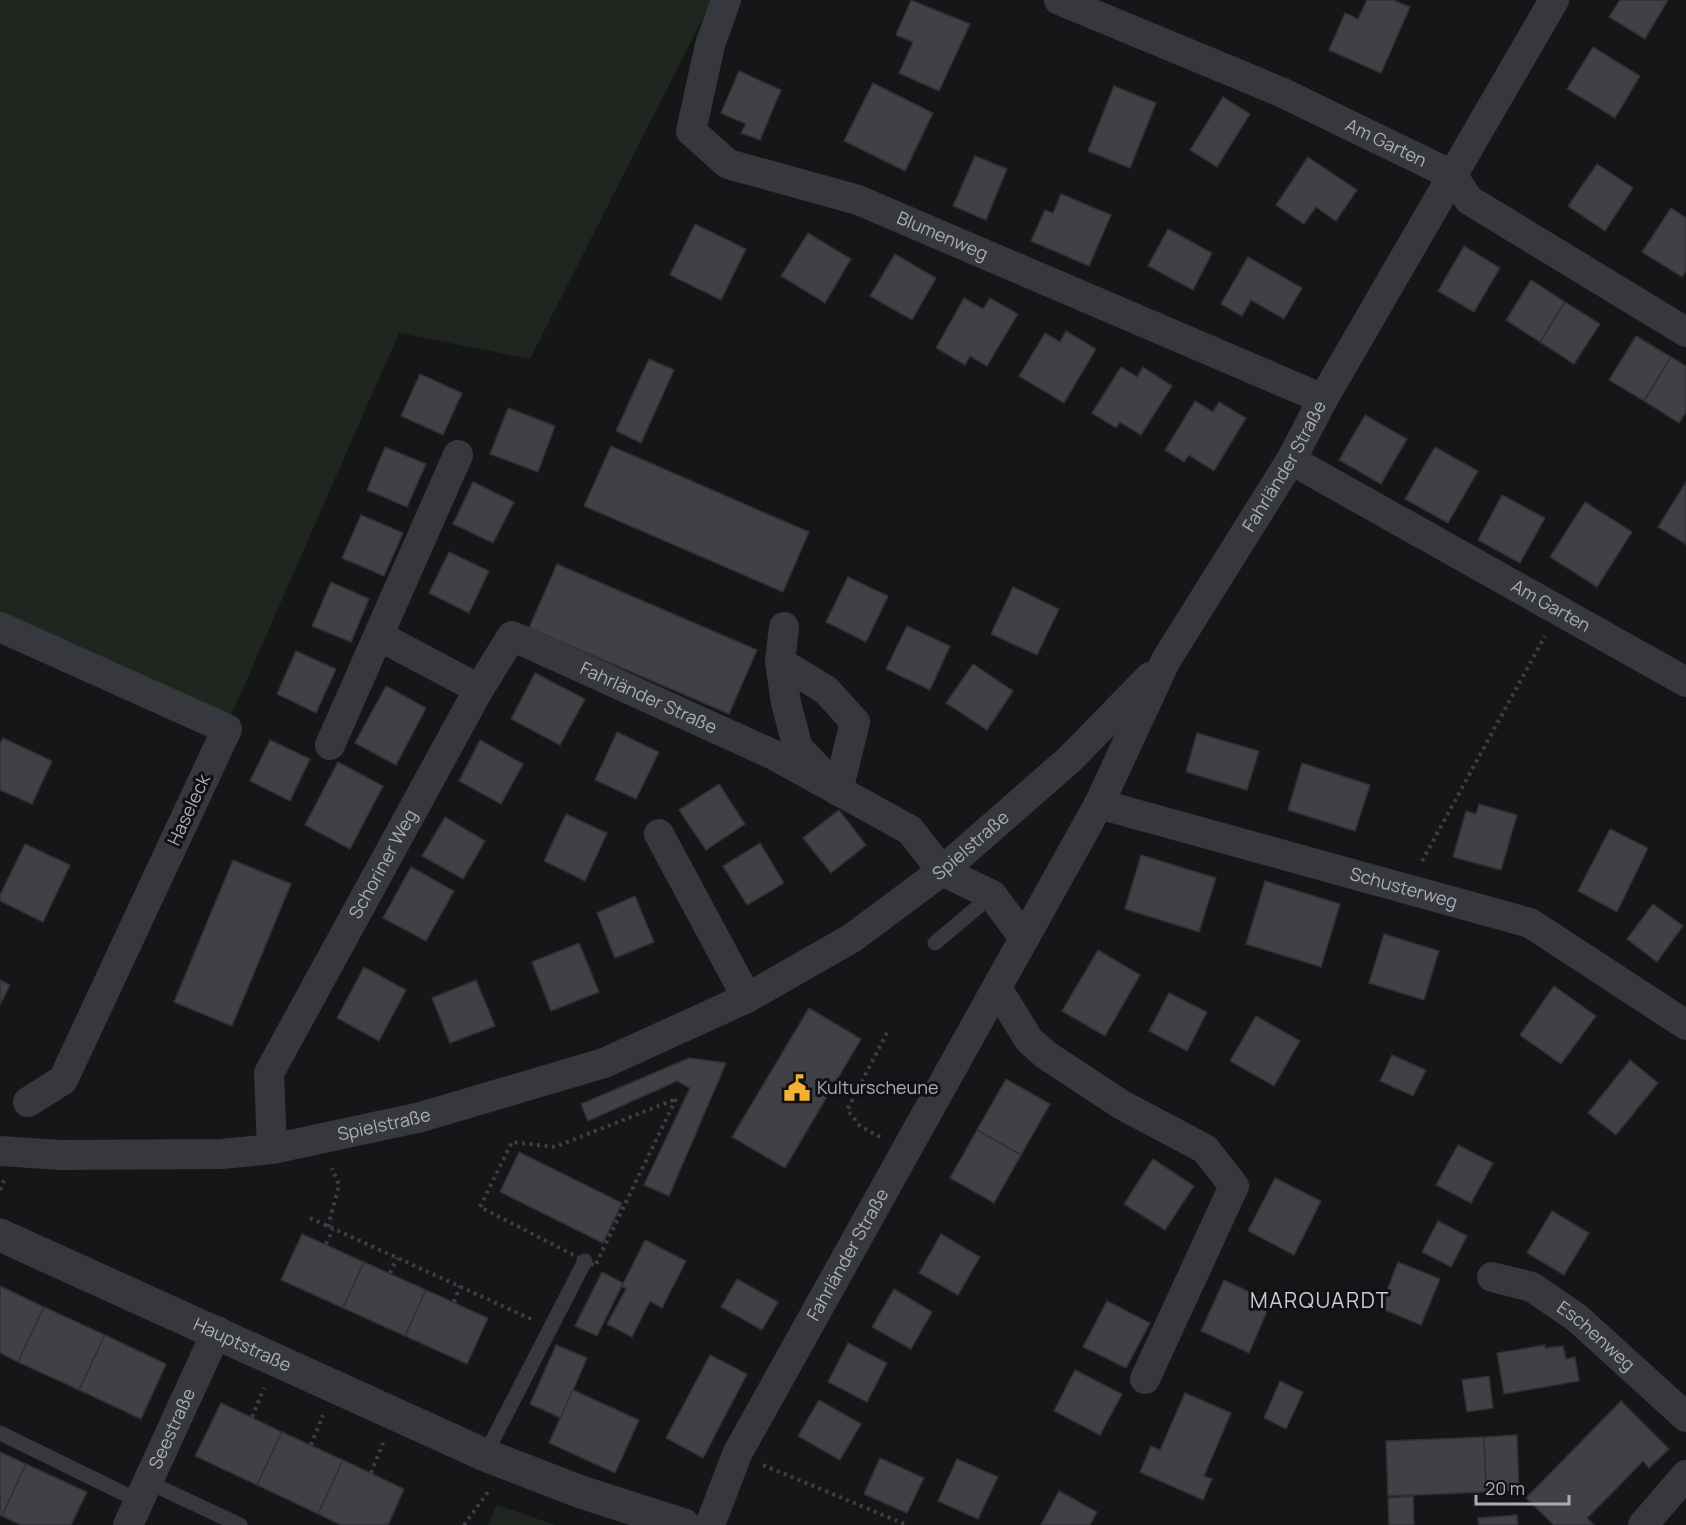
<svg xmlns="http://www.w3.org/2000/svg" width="1686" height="1525" font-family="Manrope,sans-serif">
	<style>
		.green { fill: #1e261f }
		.building { fill: #404145; stroke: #303034; stroke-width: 1.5 }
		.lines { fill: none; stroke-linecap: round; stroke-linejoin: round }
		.path { stroke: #3d3f44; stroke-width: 4; stroke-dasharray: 3 4.5; stroke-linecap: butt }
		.service { stroke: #37383d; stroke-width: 15 }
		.minor { stroke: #37383d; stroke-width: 30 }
		.tertiary { stroke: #37383d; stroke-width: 33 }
		.labels { text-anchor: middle; stroke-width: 6; stroke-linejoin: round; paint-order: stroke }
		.street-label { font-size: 18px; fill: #a8adb8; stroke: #111113 }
		.poi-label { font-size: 18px; fill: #a8adb8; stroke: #111113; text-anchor: start }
		.quarter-label { font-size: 21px; letter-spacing: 1.5px; fill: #c9ccd4; stroke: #111113 }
	</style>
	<rect width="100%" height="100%" fill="#161618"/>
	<!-- green -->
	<g class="green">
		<polygon points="0,0 712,0 530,359 399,333 229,720 0,620"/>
		<polygon points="497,1505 555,1525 488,1525"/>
	</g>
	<!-- building -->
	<g class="building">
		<polygon points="911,0 970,24 939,91 899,73 913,42 896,35"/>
		<polygon points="1367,0 1393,0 1410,7 1381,73 1329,50 1345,13 1358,19"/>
		<polygon points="1620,0 1668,0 1645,39 1609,17"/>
		<polygon points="1593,47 1640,76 1615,118 1567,89"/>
		<polygon points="739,71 781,90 760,140 741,133 746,124 721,113"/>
		<polygon points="873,83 933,113 905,171 844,141"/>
		<polygon points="1114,86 1156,103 1130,168 1088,151"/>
		<polygon points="1223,97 1250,114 1217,167 1190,150"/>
		<polygon points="975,156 1007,169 986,220 953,206"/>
		<polygon points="1308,157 1357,190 1336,221 1316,207 1304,224 1276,205"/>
		<polygon points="1597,164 1633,188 1605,231 1568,206"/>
		<polygon points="1061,194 1111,215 1089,266 1031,241 1045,210 1053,213"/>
		<polygon points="1671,208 1686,218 1686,271 1682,277 1642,252"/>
		<polygon points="695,224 746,249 721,300 670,275"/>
		<polygon points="1168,229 1212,253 1193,290 1148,266"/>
		<polygon points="808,233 851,259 825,303 781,276"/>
		<polygon points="1464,246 1500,268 1474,312 1438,291"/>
		<polygon points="895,254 936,278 912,320 870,296"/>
		<polygon points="1248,257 1302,288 1284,319 1251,300 1242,316 1221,304"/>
		<polygon points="1531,280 1565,302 1540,342 1506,320"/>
		<polygon points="964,298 983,309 990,298 1018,314 987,366 970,356 965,365 936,348"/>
		<polygon points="1565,302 1600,324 1574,364 1540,342"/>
		<polygon points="1066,331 1096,349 1064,403 1019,376 1045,333 1060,342"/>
		<polygon points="1636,336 1671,357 1644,401 1609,380"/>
		<polygon points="1671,357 1686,366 1686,412 1679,423 1644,401"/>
		<polygon points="649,359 674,370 641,443 616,431"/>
		<polygon points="1121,367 1137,377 1143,367 1172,386 1141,435 1120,422 1116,428 1092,413"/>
		<polygon points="420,374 462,393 443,435 401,416"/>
		<polygon points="1195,401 1213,412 1219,402 1246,418 1214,471 1189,455 1184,462 1165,450"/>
		<polygon points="508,408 555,426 538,472 490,454"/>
		<polygon points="1365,415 1407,439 1381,484 1339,460"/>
		<polygon points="611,446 809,532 783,592 584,506"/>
		<polygon points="385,447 426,464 407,507 367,490"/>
		<polygon points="1435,447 1478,471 1448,523 1405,499"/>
		<polygon points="473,482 514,502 493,543 453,524"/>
		<polygon points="1686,482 1686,544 1658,527"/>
		<polygon points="1502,495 1545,518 1520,563 1478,540"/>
		<polygon points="1585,502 1632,532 1597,587 1550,557"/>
		<polygon points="361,515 403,533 384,576 342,558"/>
		<polygon points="449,552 489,571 469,613 429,593"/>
		<polygon points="557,564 757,650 729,714 529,628"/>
		<polygon points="848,577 888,596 866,642 826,622"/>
		<polygon points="331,582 369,599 351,642 312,626"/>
		<polygon points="1013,587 1059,609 1037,655 991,634"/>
		<polygon points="907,626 950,646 930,690 886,669"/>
		<polygon points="296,651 336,669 316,713 277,694"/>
		<polygon points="973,664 1013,691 987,730 946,703"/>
		<polygon points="535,673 585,699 560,745 511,719"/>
		<polygon points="386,686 426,708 396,765 355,743"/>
		<polygon points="617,732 659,752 636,799 595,780"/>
		<polygon points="1197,733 1259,751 1247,790 1186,772"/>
		<polygon points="3,738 52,761 32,804 0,790 0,743"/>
		<polygon points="270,740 310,759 290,801 250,781"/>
		<polygon points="480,740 523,764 501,804 459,781"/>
		<polygon points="338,762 383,786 350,849 305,825"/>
		<polygon points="1302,763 1370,785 1355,831 1288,810"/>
		<polygon points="719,784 745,824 706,850 679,810"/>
		<polygon points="1479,804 1517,815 1501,870 1453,857 1466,811 1476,814"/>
		<polygon points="839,810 866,845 831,873 803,838"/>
		<polygon points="566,814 607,833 585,881 544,861"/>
		<polygon points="445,817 485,841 463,879 422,856"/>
		<polygon points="1610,829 1648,848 1617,912 1578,891"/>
		<polygon points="760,843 784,883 747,905 723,866"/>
		<polygon points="25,844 70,865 43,922 0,901 0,895"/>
		<polygon points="1141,855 1216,878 1199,932 1125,909"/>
		<polygon points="233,860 291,884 232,1026 174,1002"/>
		<polygon points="411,867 454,891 426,941 383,918"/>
		<polygon points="1265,881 1340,904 1321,967 1246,944"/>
		<polygon points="635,896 654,942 615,958 597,913"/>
		<polygon points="1653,904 1683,926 1657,962 1627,939"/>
		<polygon points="1384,934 1439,951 1424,1000 1369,983"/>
		<polygon points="579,943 599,992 551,1011 532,962"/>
		<polygon points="1098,950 1140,975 1105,1036 1062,1011"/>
		<polygon points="364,967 406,990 379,1041 337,1018"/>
		<polygon points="0,980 10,985 0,1005"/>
		<polygon points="476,980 495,1026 450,1043 432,998"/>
		<polygon points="1554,986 1596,1016 1561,1064 1520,1035"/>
		<polygon points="1169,993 1207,1012 1187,1051 1149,1031"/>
		<polygon points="809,1008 861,1039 785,1168 732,1137"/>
		<polygon points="1256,1016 1300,1041 1274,1086 1230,1061"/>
		<polygon points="1392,1055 1426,1070 1413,1096 1380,1081"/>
		<polygon points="689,1058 726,1063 669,1196 644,1185 690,1088 677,1081 588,1121 581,1104"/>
		<polygon points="1630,1060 1658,1083 1616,1135 1588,1113"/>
		<polygon points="1006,1079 1050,1104 1021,1155 977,1130"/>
		<polygon points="977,1130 1021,1155 994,1203 950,1178"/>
		<polygon points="1458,1145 1493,1163 1471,1203 1436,1185"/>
		<polygon points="519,1152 622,1203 603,1243 500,1192"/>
		<polygon points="1153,1159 1194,1186 1165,1230 1124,1204"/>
		<polygon points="1275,1178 1321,1201 1294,1255 1248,1231"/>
		<polygon points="1552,1211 1589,1233 1564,1275 1527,1253"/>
		<polygon points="1438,1221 1467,1236 1451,1267 1422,1252"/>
		<polygon points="302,1234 364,1262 343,1308 281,1280"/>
		<polygon points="941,1234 980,1257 958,1295 919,1273"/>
		<polygon points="645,1240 686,1261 662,1308 650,1301 632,1337 607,1324 626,1289 622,1286"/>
		<polygon points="364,1262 426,1290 405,1336 343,1308"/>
		<polygon points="1398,1262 1440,1279 1421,1325 1380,1308"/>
		<polygon points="602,1272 623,1283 597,1336 575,1326"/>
		<polygon points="737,1279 778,1302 762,1330 721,1307"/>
		<polygon points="1224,1280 1271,1302 1249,1353 1201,1331"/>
		<polygon points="0,1286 44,1307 18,1362 0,1353"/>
		<polygon points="894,1289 932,1312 911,1349 872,1327"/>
		<polygon points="426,1290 488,1318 467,1364 405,1336"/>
		<polygon points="1107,1301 1150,1323 1126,1368 1083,1347"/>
		<polygon points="44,1307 105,1335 79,1390 18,1362"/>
		<polygon points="105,1335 166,1364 141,1419 79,1390"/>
		<polygon points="848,1343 887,1363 867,1402 828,1382"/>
		<polygon points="556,1345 587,1358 561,1418 530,1404"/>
		<polygon points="1545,1345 1545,1348 1563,1346 1566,1359 1575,1357 1579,1381 1504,1394 1497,1353"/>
		<polygon points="710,1355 747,1374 703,1458 666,1438"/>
		<polygon points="1075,1370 1122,1394 1100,1435 1054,1411"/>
		<polygon points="1489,1376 1493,1408 1467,1412 1462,1380"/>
		<polygon points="1280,1381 1303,1392 1286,1429 1264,1418"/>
		<polygon points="573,1390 639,1420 615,1473 549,1443"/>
		<polygon points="1185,1393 1231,1413 1204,1476 1212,1479 1203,1500 1140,1472 1151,1446 1160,1450"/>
		<polygon points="819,1400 861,1424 840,1460 798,1436"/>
		<polygon points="1621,1401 1669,1449 1649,1468 1643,1461 1615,1490 1587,1518 1594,1525 1554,1525 1526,1498"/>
		<polygon points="221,1403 282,1432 257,1485 195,1456"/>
		<polygon points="282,1432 343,1460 318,1514 257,1485"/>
		<polygon points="1517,1435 1519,1490 1486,1492 1484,1437"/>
		<polygon points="1484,1437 1486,1492 1388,1496 1386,1441"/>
		<polygon points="0,1452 26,1464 2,1516 0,1515"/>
		<polygon points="880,1458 924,1478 907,1513 864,1494"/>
		<polygon points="957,1459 998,1477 978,1519 938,1501"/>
		<polygon points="343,1460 404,1489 388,1525 341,1525 318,1514"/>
		<polygon points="26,1464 87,1492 71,1525 21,1525 2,1516"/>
		<polygon points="1059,1491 1097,1512 1090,1525 1041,1525"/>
		<polygon points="1413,1496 1414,1525 1389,1525 1388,1498"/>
		<polygon points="1517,1515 1518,1525 1479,1525 1478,1518"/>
	</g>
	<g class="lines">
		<!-- path -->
		<g class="path">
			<polyline points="1422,861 1545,636"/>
			<polygon points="676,1099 595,1266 480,1207 512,1142 555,1147"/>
			<polyline points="880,1137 860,1126 847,1110 889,1029"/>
			<polyline points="0,1190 4,1180"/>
			<polyline points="310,1218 531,1319"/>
			<polyline points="328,1227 339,1185 332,1168"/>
			<polyline points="326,1244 333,1229"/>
			<polyline points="390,1273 397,1258"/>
			<polyline points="454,1302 460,1286"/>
			<polyline points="252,1417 264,1388"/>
			<polyline points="311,1445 323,1415"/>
			<polyline points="763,1465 907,1525"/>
			<polyline points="371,1473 383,1443"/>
			<polyline points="464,1525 490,1489"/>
		</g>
		<!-- service -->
		<g class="service">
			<polyline points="935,943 992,895"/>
			<polyline points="0,1433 139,1501"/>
			<polyline points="485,1455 585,1261"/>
			<polyline points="148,1482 240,1525"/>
		</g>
		<!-- minor -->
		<g class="minor">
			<path id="s1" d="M726 0 710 45 691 131 728 164 858 200 1323 399"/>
			<path id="s2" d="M1059 0 1281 92 1452 175 1469 200 1686 332"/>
			<path id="s3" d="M1291 460 1686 682"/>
			<polyline points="0,627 227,729 63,1080 28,1102"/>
			<polyline points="784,627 780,662 786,703 798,748 824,775"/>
			<polyline points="379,636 479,689"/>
			<polyline points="780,662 826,690 855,722 838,791"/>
			<polyline points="330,745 458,455"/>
			<path id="s4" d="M1099 804 1530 923 1686 1025"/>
			<polyline points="659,834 747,998"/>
			<polyline points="997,988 1029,1040 1046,1055 1122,1105 1205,1149 1234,1186 1145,1379"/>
			<path id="s5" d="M272 1149 269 1073 479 689 512 636 774 755 910 830 942 871 992 895 1024 938"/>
			<path id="s6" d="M0 1151 60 1155 222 1154 272 1149 421 1117 604 1063 747 998 852 938 942 871 1070 759 1150 677"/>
			<path id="s7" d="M1492 1277 1532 1287 1577 1318 1686 1417"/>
			<path id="s8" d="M128 1525 217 1331"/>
			<path id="s9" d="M710 1525 737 1454 1099 804 1166 660 1291 460 1323 399 1554 0"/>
			<polyline points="1643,1525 1686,1475"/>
		</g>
		<!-- tertiary -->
		<path class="tertiary" id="s10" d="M0 1235 485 1455 581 1492 684 1525"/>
	</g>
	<!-- icons -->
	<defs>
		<symbol id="civic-bare" viewBox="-9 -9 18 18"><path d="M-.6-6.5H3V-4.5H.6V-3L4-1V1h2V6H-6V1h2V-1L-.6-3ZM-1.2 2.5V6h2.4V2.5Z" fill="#f2b134" stroke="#111113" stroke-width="2.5" paint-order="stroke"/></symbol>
	</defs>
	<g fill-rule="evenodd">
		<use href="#civic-bare" x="778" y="1069" width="38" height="38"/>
	</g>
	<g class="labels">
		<!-- street labels -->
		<g class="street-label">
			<text dy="6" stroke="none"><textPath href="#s2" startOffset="357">Am Garten</textPath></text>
			<text dy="6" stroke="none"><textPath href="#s1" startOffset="412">Blumenweg</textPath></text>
			<text dy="6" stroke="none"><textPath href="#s9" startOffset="1206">Fahrländer Straße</textPath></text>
			<text dy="6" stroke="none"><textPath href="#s3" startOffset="298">Am Garten</textPath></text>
			<text dy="6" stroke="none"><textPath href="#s5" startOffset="726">Fahrländer Straße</textPath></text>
			<text transform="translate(189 810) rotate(-65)" y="6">Haseleck</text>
			<text dy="6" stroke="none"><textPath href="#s6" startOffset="1044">Spielstraße</textPath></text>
			<text dy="6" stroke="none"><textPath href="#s5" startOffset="314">Schoriner Weg</textPath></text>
			<text dy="6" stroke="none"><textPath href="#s4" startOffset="316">Schusterweg</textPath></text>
			<text dy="6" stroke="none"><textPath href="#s6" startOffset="387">Spielstraße</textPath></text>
			<text dy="6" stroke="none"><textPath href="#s9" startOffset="304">Fahrländer Straße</textPath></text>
			<text dy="6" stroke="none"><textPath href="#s7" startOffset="122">Eschenweg</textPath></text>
			<text dy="6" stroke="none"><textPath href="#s10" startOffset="266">Hauptstraße</textPath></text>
			<text dy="6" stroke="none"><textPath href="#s8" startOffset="106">Seestraße</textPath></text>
		</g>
		<!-- poi labels -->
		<g class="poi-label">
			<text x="817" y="1094">Kulturscheune</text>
		</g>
		<!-- quarter labels -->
		<g class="quarter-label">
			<text x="1320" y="1308">MARQUARDT</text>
		</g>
	</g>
	<!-- scale -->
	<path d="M1476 1495v9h93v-9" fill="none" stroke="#a8adb8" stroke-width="3"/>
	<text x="1485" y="1495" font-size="18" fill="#a8adb8" stroke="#111113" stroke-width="4.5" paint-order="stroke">20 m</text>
</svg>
